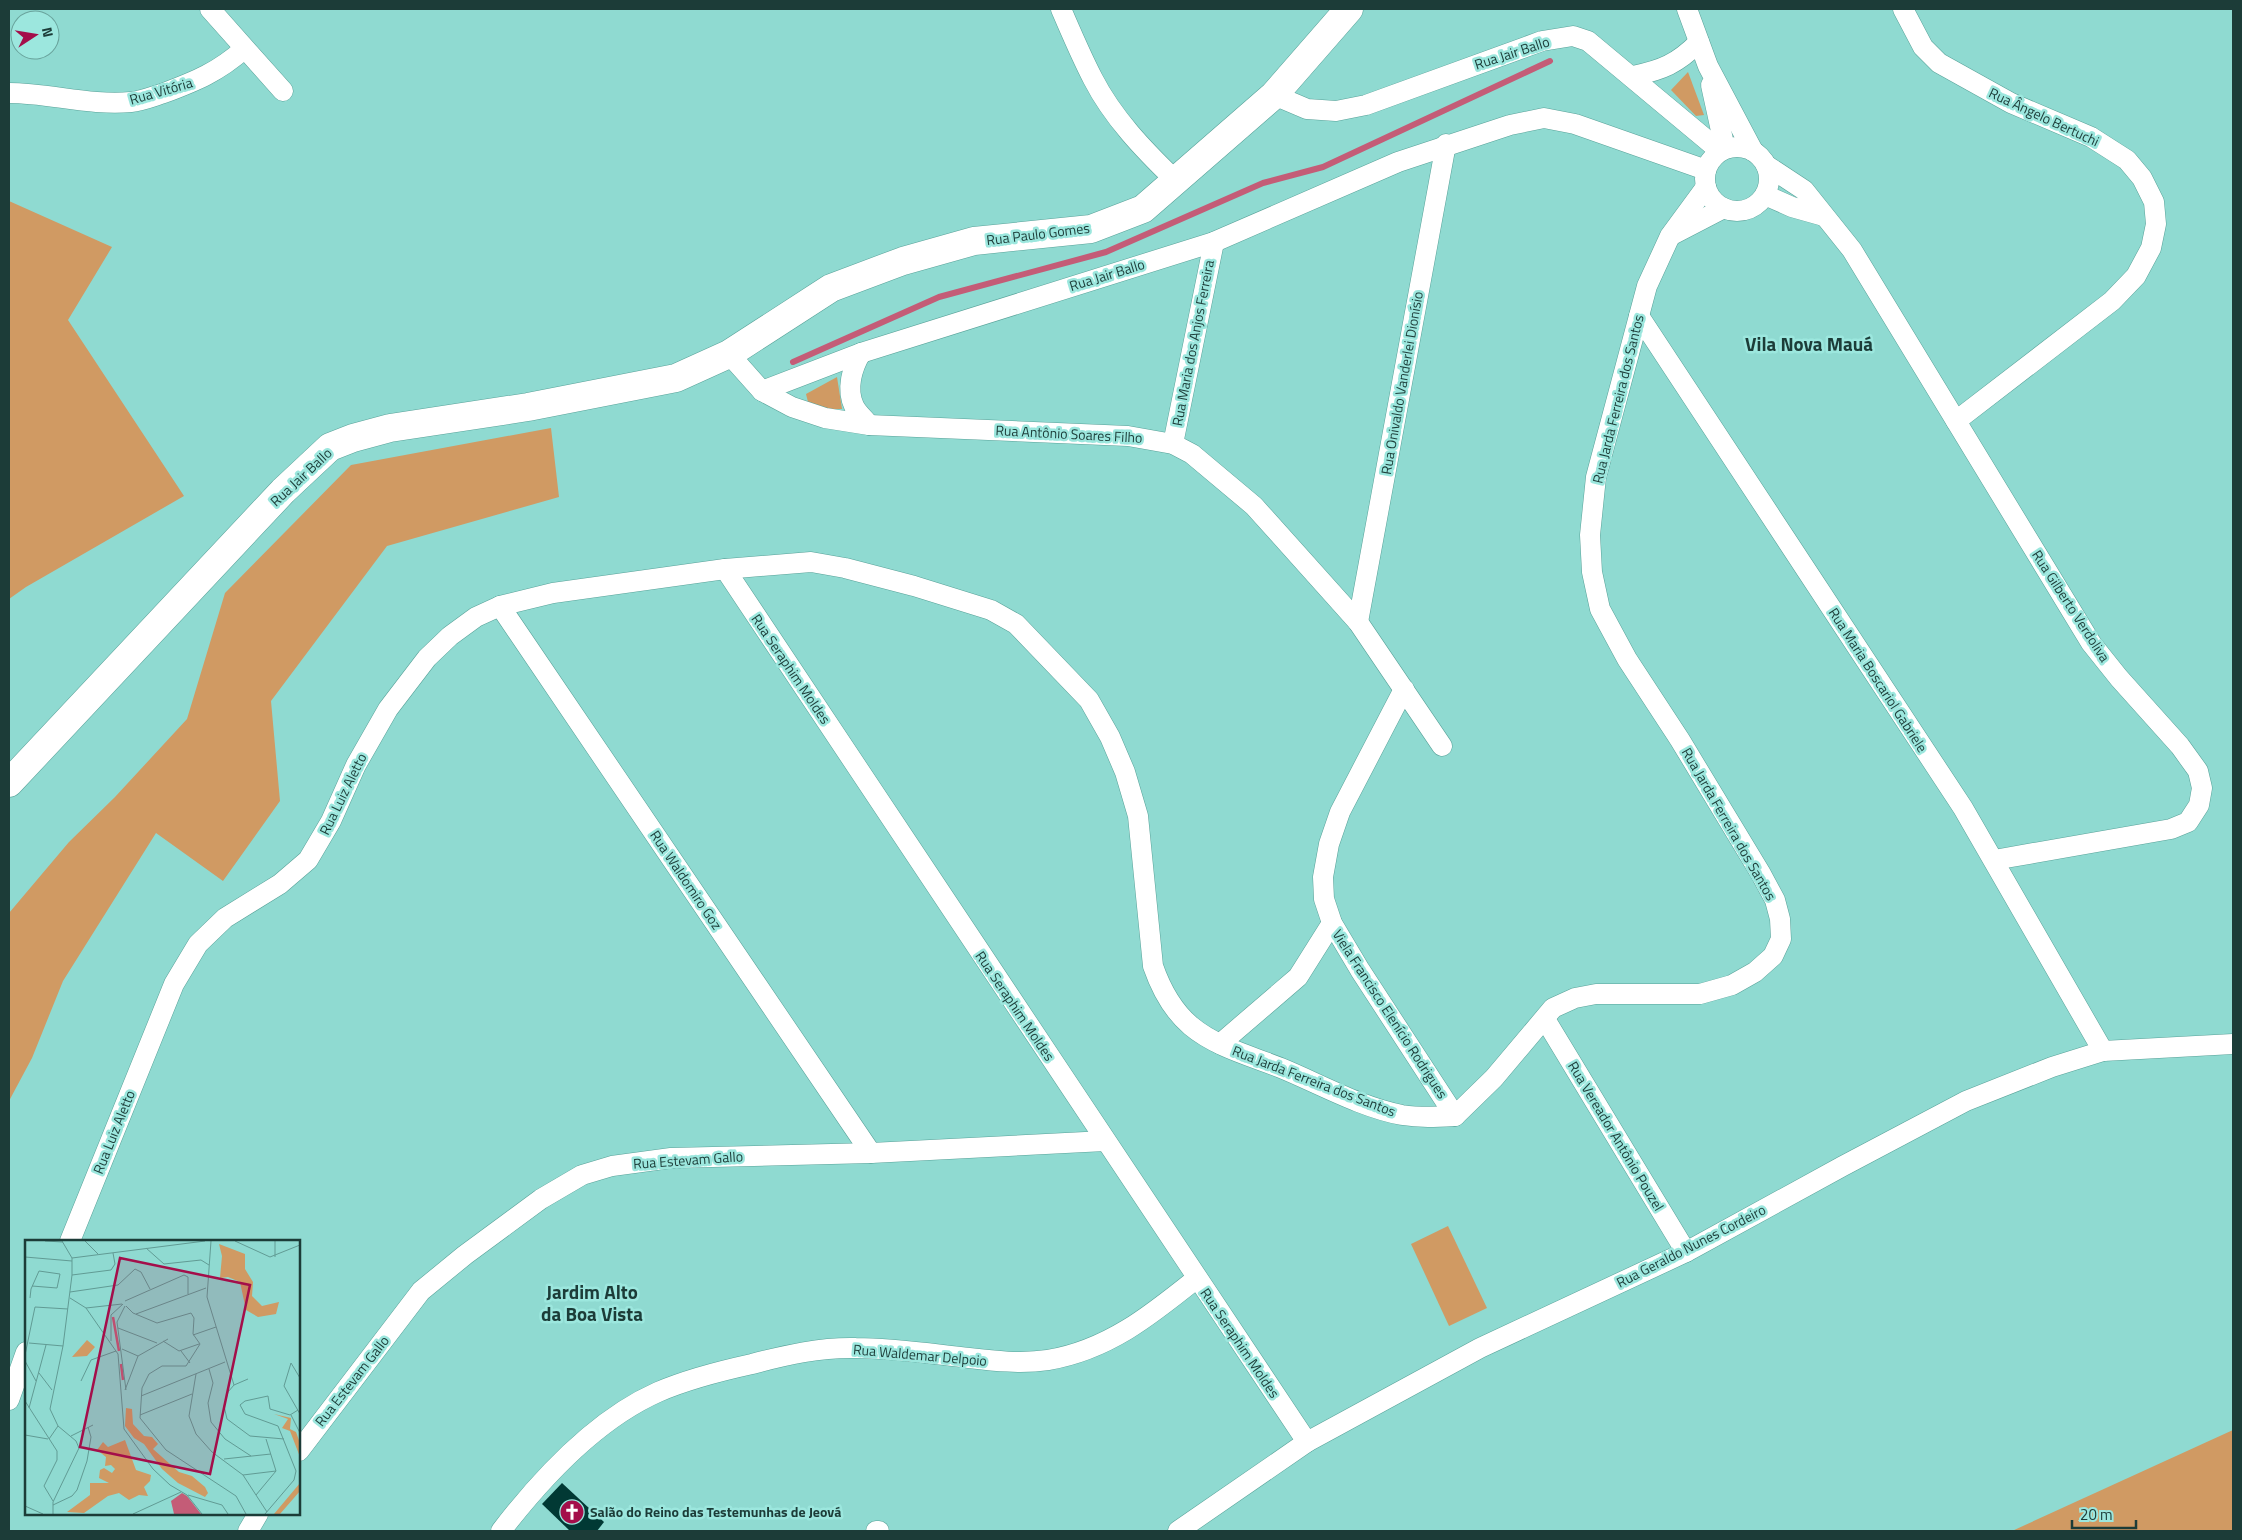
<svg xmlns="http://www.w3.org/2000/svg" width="2242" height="1540" font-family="'Titillium Web',sans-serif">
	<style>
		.green { fill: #d09a63 }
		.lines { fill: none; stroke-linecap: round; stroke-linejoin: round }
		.stream { stroke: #c45c77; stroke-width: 6 }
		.building { fill: #013934 }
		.street-casing { stroke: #58a299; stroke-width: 21 }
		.secondary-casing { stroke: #58a299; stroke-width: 29 }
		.street { stroke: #fff; stroke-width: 20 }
		.secondary { stroke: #fff; stroke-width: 28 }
		.labels { text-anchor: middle; stroke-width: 5; stroke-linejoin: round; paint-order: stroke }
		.street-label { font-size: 14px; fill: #1c3c38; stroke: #9ce7de }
		.poi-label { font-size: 14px; font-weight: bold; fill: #1c3c38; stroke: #9ce7de; text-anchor: start }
		.district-label { font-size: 19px; font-weight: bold; fill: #1c3c38; stroke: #9ce7de }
		.inset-river { fill: none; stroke: #c45c77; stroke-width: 2.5 }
		.inset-road { fill: none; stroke: #619b94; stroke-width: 1 }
		.view { fill: #a40e4a; fill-opacity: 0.15; stroke: #a40e4a; stroke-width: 2.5 }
		.inset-edge { fill: none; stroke: #1c3c38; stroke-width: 2.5 }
	</style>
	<rect width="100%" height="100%" fill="#8fdad1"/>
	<!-- green -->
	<g class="green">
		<polygon points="1688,72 1704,115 1696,116 1671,90"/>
		<polygon points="9,201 112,247 68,320 184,496 26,587 9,599"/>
		<polygon points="837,377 842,409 826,409 808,402 806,394"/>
		<polygon points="551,428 559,497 387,546 271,701 280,801 223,881 156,833 63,981 32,1058 9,1101 9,913 69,842 115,797 187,719 225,593 351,465"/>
		<polygon points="1448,1226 1487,1308 1449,1326 1411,1244"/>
		<polygon points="2233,1430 2233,1531 2012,1531"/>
	</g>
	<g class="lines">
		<!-- stream -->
		<polyline class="stream" points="793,362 939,297 1106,252 1263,183 1323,167 1550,61"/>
	</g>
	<!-- building -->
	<polygon class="building" points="562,1483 604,1522 597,1531 570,1531 542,1504"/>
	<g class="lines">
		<defs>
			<g id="street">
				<polyline points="210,9 283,91"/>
				<path d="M1061 9C1071 32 1081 56 1093 79 1113 118 1144 150 1175 180"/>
				<polyline points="1687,9 1708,66 1753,151"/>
				<polyline points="1903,9 1923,47 1939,63 2011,103 2091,137 2127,160 2142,178 2154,202 2156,224 2151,248 2136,276 2112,301 1956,421"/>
				<path d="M1633 76C1662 70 1677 64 1699 42"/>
				<polyline points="1711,85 1725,149"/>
				<path d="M9 93C49 93 91 106 131 102 142 101 154 96 164 93 196 81 218 72 244 49"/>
				<polyline points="1274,95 1307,109 1336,111 1366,105 1542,41 1573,36 1588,41 1720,151"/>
				<circle cx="1737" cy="179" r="32"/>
				<polyline points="1766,165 1804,190 1852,250 2091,643 2119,678 2180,746 2198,771 2202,788 2199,805 2188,822 2171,829 1994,860"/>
				<polyline points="1765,195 1792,207 1824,216"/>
				<polyline points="1672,235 1724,208"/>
				<polyline points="1639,316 1963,808 2103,1051"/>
				<path d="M861 353C852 368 846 389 854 406 857 413 865 419 869 425"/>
				<polyline points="729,354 762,391 792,407 825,418 869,425 1128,436 1173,444 1192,454 1254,506 1358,622 1442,746"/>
				<polyline points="762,391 861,353 1214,242 1398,162 1510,125 1544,118 1575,124 1706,170"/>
				<polyline points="1173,444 1214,242"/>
				<polyline points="725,569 1307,1442"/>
				<polyline points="500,606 871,1153"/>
				<polyline points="1358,622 1446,144"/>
				<polyline points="1404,689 1340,812 1329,844 1323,877 1324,899 1332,923 1360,970 1455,1116"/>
				<polyline points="1545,1019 1686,1252"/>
				<polyline points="1220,1044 1298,977 1332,923"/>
				<path d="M70 1241 174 984 198 944 225 918 280 884 308 860 331 821 356 765 388 709 427 658 450 636 476 617 500 606 553 593 725 569 811 562 845 568 914 586 991 610 1016 624 1089 700 1110 737 1125 772 1138 816 1153 966C1161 989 1172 1010 1191 1026 1216 1047 1251 1056 1281 1068 1320 1084 1360 1107 1402 1115 1420 1118 1437 1117 1455 1116L1494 1078 1553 1008 1575 998 1596 994H1700L1732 985 1755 972 1773 956 1781 939 1780 919 1775 900 1761 874 1680 740 1627 659 1600 609 1592 572 1590 535 1596 477 1647 286 1670 236 1706 187"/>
				<polyline points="9,1400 26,1352"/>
				<polyline points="299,1451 421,1291 465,1255 541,1199 582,1175 612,1166 671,1158 871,1153 1105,1141"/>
				<polyline points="248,1531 258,1514"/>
				<path d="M501 1531C541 1479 597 1419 658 1392 688 1379 720 1371 752 1364 786 1355 821 1347 856 1348 894 1348 932 1354 969 1358 994 1361 1022 1364 1048 1360 1108 1350 1151 1315 1197 1278"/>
				<polyline points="876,1531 879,1531"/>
				<polyline points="1178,1531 1307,1442 1480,1348 1686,1252 1843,1166 1966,1101 2052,1067 2103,1051 2233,1044"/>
			</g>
			<polyline id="secondary" points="9,783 283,491 330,447 353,438 390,428 528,407 676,378 729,354 831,288 903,261 974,241 1091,229 1143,209 1274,95 1349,9"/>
		</defs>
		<!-- street casing -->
		<use href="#street" class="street-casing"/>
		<!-- secondary casing -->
		<use href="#secondary" class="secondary-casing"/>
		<!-- street -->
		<use href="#street" class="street"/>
		<!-- secondary -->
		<use href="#secondary" class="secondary"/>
	</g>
	<!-- icons -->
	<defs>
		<symbol id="church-disc" viewBox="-11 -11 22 22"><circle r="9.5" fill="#a40e4a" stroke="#9ce7de"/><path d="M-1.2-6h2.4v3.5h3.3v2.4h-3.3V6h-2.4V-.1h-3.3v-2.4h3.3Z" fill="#fff"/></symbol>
	</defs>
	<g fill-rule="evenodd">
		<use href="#church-disc" x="558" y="1498" width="28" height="28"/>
	</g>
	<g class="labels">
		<!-- street labels -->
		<g class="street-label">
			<text transform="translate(1512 53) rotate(-18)" y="5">Rua Jair Ballo</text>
			<text transform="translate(161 91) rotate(-16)" y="5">Rua Vitória</text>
			<text transform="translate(2044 117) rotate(25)" y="5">Rua Ângelo Bertuchi</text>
			<text transform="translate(1038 234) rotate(-7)" y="5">Rua Paulo Gomes</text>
			<text transform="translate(1107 275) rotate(-17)" y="5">Rua Jair Ballo</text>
			<text transform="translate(1193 343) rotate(-79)" y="5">Rua Maria dos Anjos Ferreira</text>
			<text transform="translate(1402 383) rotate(-80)" y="5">Rua Onivaldo Vanderlei Dionísio</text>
			<text transform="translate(1618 399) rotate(-76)" y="5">Rua Jarda Ferreira dos Santos</text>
			<text transform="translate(1069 434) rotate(3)" y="5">Rua Antônio Soares Filho</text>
			<text transform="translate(301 477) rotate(-43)" y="5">Rua Jair Ballo</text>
			<text transform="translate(2071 606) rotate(57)" y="5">Rua Gilberto Verdoliva</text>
			<text transform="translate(791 669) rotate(56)" y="5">Rua Seraphim Moldes</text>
			<text transform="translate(1878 680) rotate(57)" y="5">Rua Maria Boscariol Gabriele</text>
			<text transform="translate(343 794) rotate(-64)" y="5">Rua Luiz Aletto</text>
			<text transform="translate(1729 824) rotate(60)" y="5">Rua Jarda Ferreira dos Santos</text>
			<text transform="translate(686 880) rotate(56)" y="5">Rua Waldomiro Goz</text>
			<text transform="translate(1015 1006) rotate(56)" y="5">Rua Seraphim Moldes</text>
			<text transform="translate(1390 1014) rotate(57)" y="5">Viela Francisco Elenício Rodrigues</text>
			<text transform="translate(1314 1081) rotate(21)" y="5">Rua Jarda Ferreira dos Santos</text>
			<text transform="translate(114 1132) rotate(-68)" y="5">Rua Luiz Aletto</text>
			<text transform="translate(1616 1136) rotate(59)" y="5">Rua Vereador Antônio Pouzel</text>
			<text transform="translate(688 1160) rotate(-4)" y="5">Rua Estevam Gallo</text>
			<text transform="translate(1691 1246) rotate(-27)" y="5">Rua Geraldo Nunes Cordeiro</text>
			<text transform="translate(1240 1343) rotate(56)" y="5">Rua Seraphim Moldes</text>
			<text transform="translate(920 1355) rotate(5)" y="5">Rua Waldemar Delpoio</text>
			<text transform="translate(352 1381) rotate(-52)" y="5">Rua Estevam Gallo</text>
		</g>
		<!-- poi labels -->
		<g class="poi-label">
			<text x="590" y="1517">Salão do Reino das Testemunhas de Jeová</text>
		</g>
		<!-- district labels -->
		<g class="district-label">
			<text x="1809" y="351">Vila Nova Mauá</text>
			<text x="592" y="1299">Jardim Alto<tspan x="592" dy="22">da Boa Vista</tspan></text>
		</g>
	</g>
	<!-- overview -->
	<g transform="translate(25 1240)">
		<rect width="275" height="275" fill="#8fdad1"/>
		<path d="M194 4 220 14V29L228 42 227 56 237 66 254 62 251 74 233 77 221 70 215 42 203 37 195 38 197 16ZM62 100 70 107 62 116 47 117ZM101 168 107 169 108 184 119 196 127 197 133 204 128 209 154 232 167 236 180 247 183 253 180 257 153 243 137 229 119 204 109 198 100 186ZM249 174 266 178 265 189 271 192 275 203V217L265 191 257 188 263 179ZM100 200 111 230 126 235 125 241 119 247 123 256 114 255 104 260 94 253 83 256 59 273 42 272 65 255V243H84L74 238 75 230 79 228 87 233 90 229 86 225 80 226 81 217 72 210 78 202 83 207ZM275 243V251L255 274H249Z" fill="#d09a63"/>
		<path d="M157 253 162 256 176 274H149L146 261Z" fill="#c45c77"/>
		<path class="inset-river" d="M88 77 94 111M96 124 98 140"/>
		<path class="inset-road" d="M20 1 38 2M60 1 73 14M186 1 182 57 209 145M210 1 245 17 275 5M250 1V17M121 8 139 24 176 20 184 25M0 17 47 21M47 18 180 1M47 35 86 30 90 24 88 13M45 52 93 45 110 29 116 32 125 49M5 58 6 49 14 31 35 34 32 48 7 46M45 58 61 68 93 114 99 189 128 229 145 245 162 255 177 274M100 61 159 35 163 37V54M100 66 92 82 101 150M101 66 108 73 132 83 166 73 169 78 168 94 175 104M10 67 43 69M61 68 97 64M111 74 181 48M93 88 132 103M168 95 191 87M86 101V75L98 64M138 101 154 111 174 104M4 103 38 106M175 104 161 126H137L124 134 117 148 115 178 141 210 211 256 221 274M97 109 113 116M156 111 165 123M0 115 10 67M0 121 11 141M266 123 259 146 275 174M266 123 275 138M184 129 188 143 183 163 186 182 200 199 226 216M14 133 27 150M171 134 164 176 171 194 187 212 218 235 242 272M223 139 209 145 203 152 199 166 202 179 225 196 259 199M56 141 66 120 91 111M100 150 113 116 143 99M116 156 200 122M0 161 32 211V220L19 246 28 261M4 168 21 105M115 175 167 154M266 175 275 193M0 195 23 199M46 196 68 185M24 199 33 186M199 219 246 214M218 235 251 231M163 255 197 265 203 274M231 255 251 231 241 199M28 265 47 256 52 250 62 221 66 197 63 187M0 266 18 274M28 274V262L54 208 51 201 33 186 25 169 38 106 47 35V18L37 1M108 274 156 252M240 274 269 240 271 231 253 186 220 174 215 165 220 161 243 156 245 169 265 175 273 170"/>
		<path class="view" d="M95 18 225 45 185 234 55 207Z"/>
		<rect width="275" height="275" class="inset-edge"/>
	</g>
	<!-- border -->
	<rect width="2242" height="1540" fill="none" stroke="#1c3c38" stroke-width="20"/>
	<!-- north arrow -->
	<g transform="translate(35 35) rotate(78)"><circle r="24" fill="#9ce7de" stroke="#69a39c"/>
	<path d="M0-4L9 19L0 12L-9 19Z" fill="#a40e4a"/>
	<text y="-8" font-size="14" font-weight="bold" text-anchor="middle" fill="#1c3c38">N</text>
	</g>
	<!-- scale -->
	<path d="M2072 1520v8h64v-8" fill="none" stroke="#1c3c38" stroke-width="2.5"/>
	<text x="2080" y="1520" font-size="15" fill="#1c3c38" stroke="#9ce7de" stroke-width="4" paint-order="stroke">20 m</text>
</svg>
